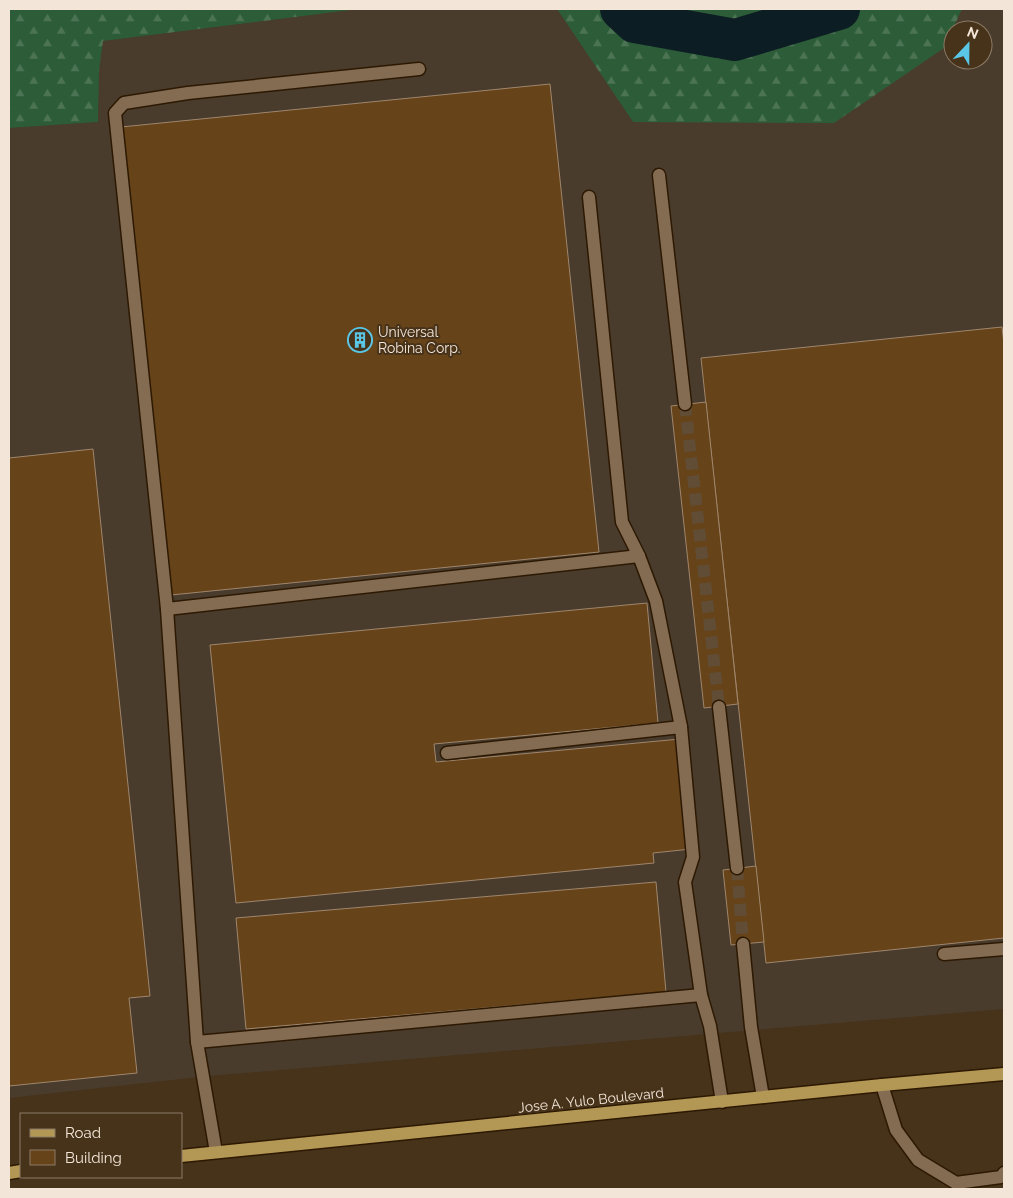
<svg xmlns="http://www.w3.org/2000/svg" width="1013" height="1198" font-family="Raleway,sans-serif">
	<style>
		.industrial { fill: #493c2d; fill-rule: evenodd }
		.forest { fill: url(#forest-firs) }
		.lines { fill: none; stroke-linecap: round; stroke-linejoin: round }
		.river { stroke: #0d1d24; stroke-width: 42 }
		.building { fill: #664318; stroke: #9f866d }
		.minor-tunnel { stroke: #614d36; stroke-width: 12; stroke-dasharray: 12 6; stroke-linecap: butt }
		.minor-casing { stroke: #2d1902; stroke-width: 15 }
		.major-casing { stroke: #2d1902; stroke-width: 15 }
		.minor { stroke: #846c53; stroke-width: 12 }
		.major { stroke: #b39755; stroke-width: 12 }
		.labels { text-anchor: middle; stroke-width: 4; stroke-linejoin: round; paint-order: stroke }
		.poi-label { font-size: 14px; fill: #f3e6d8; stroke: #47321a; text-anchor: start }
		.street-label { font-size: 14px; fill: #f3e6d8; stroke: #47321a }
	</style>
	<defs>
		<pattern id="forest-firs" width="22" height="20" patternUnits="userSpaceOnUse" patternTransform="scale(1.25)"><rect width="22" height="20" fill="#2d5d38"/><path d="M5 1l3.5 6h-7zM16 11l3.5 6h-7z" fill="#4c7454"/></pattern>
	</defs>
	<rect width="100%" height="100%" fill="#47321a"/>
	<!-- industrial -->
	<path class="industrial" d="M359 9H557L633 122 944 48 962 9H1004V1009L208 1076 9 1098V128L98 122 99 71 103 41ZM953 30H983V60H953Z"/>
	<!-- forest -->
	<g class="forest">
		<polygon points="9,9 359,9 103,41 99,71 98,122 9,128"/>
		<polygon points="557,9 962,9 944,48 834,123 633,122"/>
	</g>
	<g class="lines">
		<!-- river -->
		<polyline class="river" points="621,9 635,22 735,40 839,9"/>
	</g>
	<!-- building -->
	<g class="building">
		<polygon points="550,84 599,552 171,595 121,127"/>
		<polygon points="1002,327 1004,344 1004,938 766,963 701,358"/>
		<polygon points="706,402 738,704 704,708 671,406"/>
		<polygon points="93,449 150,996 129,998 137,1073 9,1086 9,458"/>
		<polygon points="647,603 658,723 434,744 436,762 680,739 691,849 653,853 654,863 236,903 210,645"/>
		<polygon points="756,866 764,942 731,945 723,870"/>
		<polygon points="656,882 666,992 246,1029 236,918"/>
	</g>
	<g class="lines">
		<!-- minor-tunnel -->
		<g class="minor-tunnel">
			<polyline points="685,404 719,707"/>
			<polyline points="737,868 743,944"/>
		</g>
		<defs>
			<g id="minor">
				<polyline points="659,175 685,404"/>
				<polyline points="589,197 622,522 639,556 656,601 681,727 693,857 685,882 701,995 710,1026 722,1102"/>
				<polyline points="167,609 639,556"/>
				<polyline points="719,707 737,868"/>
				<polyline points="447,753 681,727"/>
				<polyline points="743,944 751,1027 763,1097"/>
				<polyline points="944,954 1004,949"/>
				<polyline points="197,1042 701,995"/>
				<polyline points="882,1085 896,1130 918,1160 956,1183 1001,1177 1004,1173"/>
				<polyline points="216,1152 197,1042 167,609 115,113 124,103 188,93 419,69"/>
			</g>
			<g id="major">
				<polyline points="181,1156 882,1085 1004,1074"/>
				<polyline points="9,1173 21,1171"/>
			</g>
		</defs>
		<!-- minor casing -->
		<use href="#minor" class="minor-casing"/>
		<!-- major casing -->
		<use href="#major" class="major-casing"/>
		<!-- minor -->
		<use href="#minor" class="minor"/>
		<!-- major -->
		<use href="#major" class="major"/>
	</g>
	<!-- icons -->
	<defs>
		<symbol id="building-ring" viewBox="-11 -11 22 22"><circle r="9.5" fill="#47321a" stroke="#5bc7e7" stroke-width="1.5"/><path d="M-4-6H4V6H1V3H-1V6H-4ZM-2.5-4.3h1.7v1.8h-1.7ZM.8-4.3h1.7v1.8H.8ZM-2.5-1h1.7V.8h-1.7ZM.8-1h1.7V.8H.8Z" fill="#5bc7e7"/></symbol>
	</defs>
	<g fill-rule="evenodd">
		<use href="#building-ring" x="346" y="326" width="28" height="28"/>
	</g>
	<g class="labels">
		<!-- poi labels -->
		<g class="poi-label">
			<text x="378" y="337">Universal<tspan x="378" dy="16">Robina Corp.</tspan></text>
		</g>
		<!-- street labels -->
		<g class="street-label">
			<text transform="translate(591 1100) rotate(-6)" y="5">Jose A. Yulo Boulevard</text>
		</g>
	</g>
	<!-- border -->
	<rect width="1013" height="1198" fill="none" stroke="#f3e6d8" stroke-width="20"/>
	<!-- legend -->
	<rect x="20" y="1113" width="162" height="65" fill="#47321a" stroke="#8c7a66"/>
	<rect x="30" y="1129" width="25" height="8" fill="#b39755" stroke="#8c7a66"/>
	<text x="65" y="1138" font-size="15" fill="#f3e6d8">Road</text>
	<rect x="30" y="1150" width="25" height="15" fill="#664318" stroke="#8c7a66"/>
	<text x="65" y="1163" font-size="15" fill="#f3e6d8">Building</text>
	<!-- north arrow -->
	<g transform="translate(968 45) rotate(22)"><circle r="24" fill="#47321a" stroke="#8c7a66"/>
	<path d="M0-4L9 19L0 12L-9 19Z" fill="#5bc7e7"/>
	<text y="-8" font-size="14" font-weight="bold" text-anchor="middle" fill="#f3e6d8">N</text>
	</g>
</svg>
